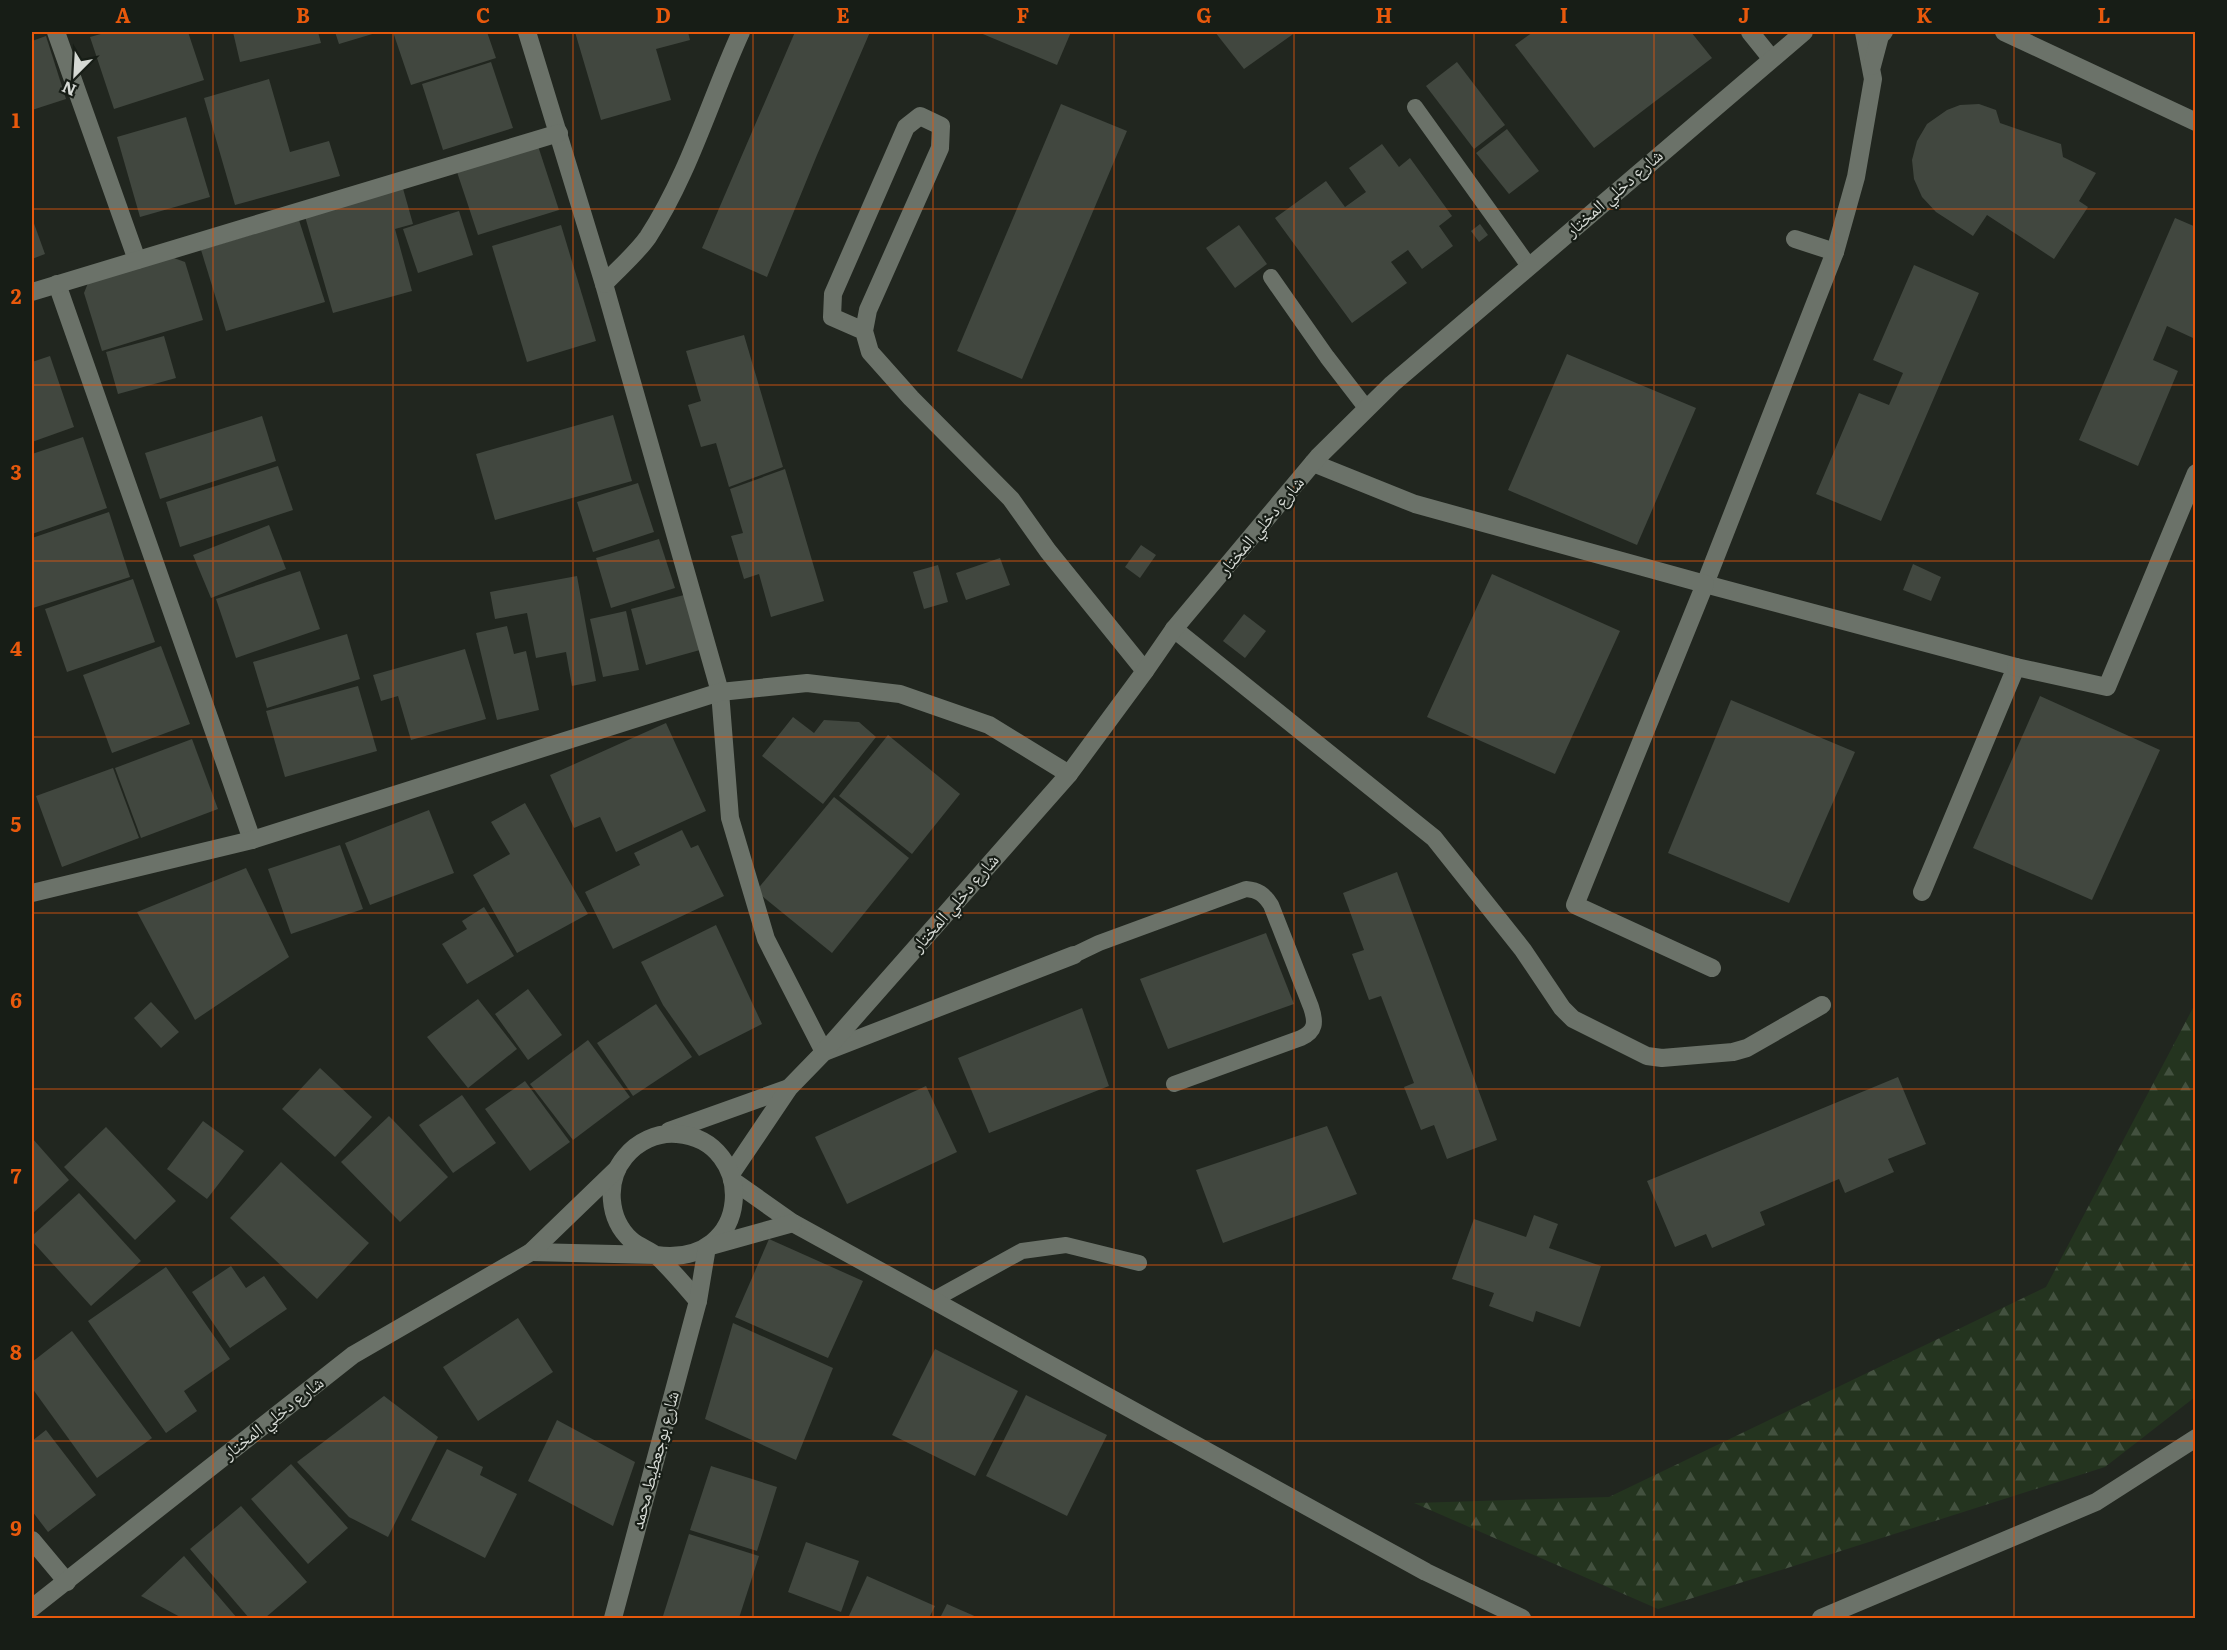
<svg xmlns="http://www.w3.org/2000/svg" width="2227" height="1650" font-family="Literata,'Noto Naskh Arabic',serif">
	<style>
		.forest { fill: url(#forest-firs) }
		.building { fill: #41473f }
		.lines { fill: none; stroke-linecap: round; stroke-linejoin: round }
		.lane { stroke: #6b7269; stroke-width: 16 }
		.street { stroke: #6b7269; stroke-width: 18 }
		.secondary { stroke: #6b7269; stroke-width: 18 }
		.grid { fill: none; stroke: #e8590c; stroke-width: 1.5; stroke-opacity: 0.55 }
		.labels { text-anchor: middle; stroke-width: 4.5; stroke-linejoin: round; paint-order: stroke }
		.street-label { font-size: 18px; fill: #d5d9d4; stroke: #171d16 }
		.neatline { fill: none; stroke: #e8590c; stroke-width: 2 }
		.grid-label { font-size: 20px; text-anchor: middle; font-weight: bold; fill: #e8590c }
	</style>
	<defs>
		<pattern id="forest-firs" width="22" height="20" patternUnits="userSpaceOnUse" patternTransform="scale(1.5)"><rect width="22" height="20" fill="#24341f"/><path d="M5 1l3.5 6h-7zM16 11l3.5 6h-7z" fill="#43513f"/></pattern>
	</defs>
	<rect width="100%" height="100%" fill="#21261f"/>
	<!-- forest -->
	<polygon class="forest" points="2195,1004 2195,1397 2105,1467 1658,1609 1414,1503 1609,1497 2046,1287"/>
	<!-- building -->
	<g class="building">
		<polygon points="108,32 188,32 204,80 114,109 90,37"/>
		<polygon points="233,32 318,32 321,43 240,62"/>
		<polygon points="335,32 379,32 339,44"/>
		<polygon points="393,32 487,32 496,58 411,85"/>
		<polygon points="575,32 688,32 690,40 656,49 671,100 601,120"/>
		<polygon points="795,32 870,32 817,155 767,277 702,248"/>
		<polygon points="978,32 1071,32 1057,65"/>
		<polygon points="1215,32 1296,32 1244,69"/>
		<polygon points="1533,32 1691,32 1712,58 1594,148 1515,45"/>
		<polygon points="46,36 66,99 32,110 32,41"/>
		<polygon points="491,62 513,128 443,150 422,84"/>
		<polygon points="1457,62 1505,125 1474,149 1426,86"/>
		<polygon points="269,79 290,152 329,141 340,176 235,205 204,98"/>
		<polygon points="1061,104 1127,131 1022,379 957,351"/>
		<polygon points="1979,104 1996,110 2000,123 2061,144 2063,157 2096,173 2079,201 2088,207 2054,259 1987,215 1973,236 1936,212 1922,197 1914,179 1912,160 1917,141 1927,124 1947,110 1960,105"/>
		<polygon points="186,117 210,197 140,217 117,137"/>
		<polygon points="1507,129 1539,171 1509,194 1476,153"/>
		<polygon points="1382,144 1399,167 1410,158 1452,216 1439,226 1453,246 1422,269 1408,250 1391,262 1407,283 1352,323 1275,218 1326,181 1345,207 1366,192 1349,168"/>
		<polygon points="538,146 559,210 478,235 457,172"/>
		<polygon points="402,185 413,224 395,229 412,291 333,313 304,213"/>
		<polygon points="459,211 473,255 418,273 403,229"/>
		<polygon points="32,218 45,254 32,259"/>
		<polygon points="2175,218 2196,227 2196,332 2193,338 2167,326 2153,360 2178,371 2138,466 2079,440"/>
		<polygon points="299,220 325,302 226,331 201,250"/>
		<polygon points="1480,224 1488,235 1479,242 1471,231"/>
		<polygon points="561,225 596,341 527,362 492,246"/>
		<polygon points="1239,225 1267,264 1235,288 1206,248"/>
		<polygon points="171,257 185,262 203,320 102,351 84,293 90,278"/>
		<polygon points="1914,265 1979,293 1881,521 1816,494 1859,393 1889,405 1903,373 1873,360"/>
		<polygon points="744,335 783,467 729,487 716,443 701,447 688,405 701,401 686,351"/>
		<polygon points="164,336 176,378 118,394 106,352"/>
		<polygon points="1567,354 1696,408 1637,545 1508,490"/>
		<polygon points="50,356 74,427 32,442 32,362"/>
		<polygon points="613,415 632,481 495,520 476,454"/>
		<polygon points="262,416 276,461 160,499 145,453"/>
		<polygon points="83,437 107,508 32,534 32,454"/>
		<polygon points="278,466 293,510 180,547 166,502"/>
		<polygon points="785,469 824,601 771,617 759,574 744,579 731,536 743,533 730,489"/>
		<polygon points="638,483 654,532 593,552 577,502"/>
		<polygon points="109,512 130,577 33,608 32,602 32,538"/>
		<polygon points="269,525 286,569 211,598 193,555"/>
		<polygon points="659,539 675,588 611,608 596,558"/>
		<polygon points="1141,545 1156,555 1140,578 1125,567"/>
		<polygon points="1000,558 1010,585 966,600 956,573"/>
		<polygon points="1913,564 1941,577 1931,601 1903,590"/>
		<polygon points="938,565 948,602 924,609 913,572"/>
		<polygon points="300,571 320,629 236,658 216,599"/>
		<polygon points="1492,574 1620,631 1555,774 1427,717"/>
		<polygon points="577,576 596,681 572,686 566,652 536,658 527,613 495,619 490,592"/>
		<polygon points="133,579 155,642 67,672 45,609"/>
		<polygon points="684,595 700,650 646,665 631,609"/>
		<polygon points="626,611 639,670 603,677 590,619"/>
		<polygon points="1244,614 1266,631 1245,658 1223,641"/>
		<polygon points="507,626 514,654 526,651 539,710 497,720 476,633"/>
		<polygon points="347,634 360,679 267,708 253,662"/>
		<polygon points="161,646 190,724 112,753 83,675"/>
		<polygon points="465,649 486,719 411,740 398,696 381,701 373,675"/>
		<polygon points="358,686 377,751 285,777 266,711"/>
		<polygon points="2040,696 2160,750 2092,900 1973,848"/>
		<polygon points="1731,700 1855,752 1789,903 1668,853"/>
		<polygon points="793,717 814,733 824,720 859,722 876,737 823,804 762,756"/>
		<polygon points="666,723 706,811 616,852 600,817 574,828 550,775"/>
		<polygon points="888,735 960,794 912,854 839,796"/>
		<polygon points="192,739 218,809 141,838 115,768"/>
		<polygon points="113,768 139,838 62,867 36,796"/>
		<polygon points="834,797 909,858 832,953 756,891"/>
		<polygon points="525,803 588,914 517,953 473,875 510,854 491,822"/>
		<polygon points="429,810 454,873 370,905 345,843"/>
		<polygon points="682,830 691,848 698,845 724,896 613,949 585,892 640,865 634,853"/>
		<polygon points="340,845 363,909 291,934 268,869"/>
		<polygon points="246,868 289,957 195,1020 137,912"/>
		<polygon points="1397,872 1497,1140 1447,1159 1434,1125 1421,1130 1404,1087 1414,1083 1381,996 1369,1000 1352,954 1364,950 1343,893"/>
		<polygon points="484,907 514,956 467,984 442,944 467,929 462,921"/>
		<polygon points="716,925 762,1024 699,1056 663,1005 641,962"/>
		<polygon points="1266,933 1294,1004 1168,1049 1140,979"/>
		<polygon points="528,989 562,1035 528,1060 495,1014"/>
		<polygon points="478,999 517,1049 468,1088 427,1037"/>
		<polygon points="151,1002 179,1032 161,1048 134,1018"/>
		<polygon points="656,1004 692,1057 633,1096 597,1043"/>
		<polygon points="1082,1008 1109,1086 989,1133 958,1058"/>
		<polygon points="588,1040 630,1097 573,1140 530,1084"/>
		<polygon points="320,1068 372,1117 335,1157 282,1109"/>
		<polygon points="1898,1077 1926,1144 1888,1159 1894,1172 1845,1193 1839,1179 1760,1212 1765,1225 1712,1248 1706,1234 1675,1247 1647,1181"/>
		<polygon points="525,1081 570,1142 530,1171 485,1109"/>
		<polygon points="926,1086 957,1152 847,1204 815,1137"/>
		<polygon points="462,1095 496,1143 453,1173 419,1125"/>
		<polygon points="389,1116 448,1177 400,1222 341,1162"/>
		<polygon points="203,1121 244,1151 207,1199 167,1169"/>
		<polygon points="1327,1126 1357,1194 1223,1243 1196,1170"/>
		<polygon points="106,1127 176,1201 135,1240 64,1167"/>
		<polygon points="32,1138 69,1180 32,1214"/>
		<polygon points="281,1162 369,1243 317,1299 230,1218"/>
		<polygon points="79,1193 141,1261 91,1306 32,1241 32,1236"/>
		<polygon points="1534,1215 1558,1224 1549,1248 1601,1266 1580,1327 1536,1311 1533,1322 1489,1306 1494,1293 1452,1279 1474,1219 1526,1237"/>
		<polygon points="769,1239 863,1281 828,1358 735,1317"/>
		<polygon points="231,1266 246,1288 264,1276 287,1309 230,1348 192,1292"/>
		<polygon points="166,1267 230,1359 184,1391 197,1411 166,1433 88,1321"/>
		<polygon points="518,1318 553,1372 478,1421 443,1367"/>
		<polygon points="733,1323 833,1368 796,1460 705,1419"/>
		<polygon points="72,1331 152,1438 97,1478 32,1388 32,1362"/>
		<polygon points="935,1349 1018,1391 975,1476 892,1435"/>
		<polygon points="1026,1395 1107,1435 1067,1516 986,1476"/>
		<polygon points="384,1396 438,1437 388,1537 349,1517 297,1462"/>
		<polygon points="557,1420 635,1462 613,1526 528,1481"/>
		<polygon points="46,1430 96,1495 48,1532 32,1511 32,1441"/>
		<polygon points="447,1449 483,1467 480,1475 517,1494 485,1558 411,1520"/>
		<polygon points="291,1464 348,1528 308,1564 251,1499"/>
		<polygon points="711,1466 777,1487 757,1551 690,1530"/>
		<polygon points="241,1506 307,1582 265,1618 249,1618 190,1549"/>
		<polygon points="689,1534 759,1556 739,1618 673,1618 663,1616"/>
		<polygon points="806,1542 859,1561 841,1612 788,1592"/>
		<polygon points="184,1556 237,1618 182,1618 141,1596"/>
		<polygon points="867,1576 935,1606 929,1618 848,1618"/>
		<polygon points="947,1604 979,1618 940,1618"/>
	</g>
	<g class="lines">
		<!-- lane -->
		<g class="lane">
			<polyline points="1415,107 1529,266"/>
			<polyline points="1271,277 1327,357 1367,409"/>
			<path d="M1074 955 1099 943 1246 889C1258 890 1264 894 1271 905L1311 1007C1316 1022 1316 1031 1301 1038L1174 1084"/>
			<polyline points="933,1300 1022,1251 1066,1245 1139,1263"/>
		</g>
		<!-- street -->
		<g class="street">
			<polyline points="56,32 137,260"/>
			<polyline points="527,32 604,284 720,692 730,818 766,939 824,1052 1074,955"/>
			<polyline points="1750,32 1771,58"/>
			<polyline points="1864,32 1873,79 1856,177 1835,252 1705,584 2016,667 1922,892"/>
			<polyline points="2004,32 2196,122"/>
			<polyline points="1872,66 1880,36 1884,32"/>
			<polyline points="1795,239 1835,252"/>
			<polyline points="57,284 252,840"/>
			<path d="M604 284C618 269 636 254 648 237 689 174 710 100 741 32"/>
			<polyline points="32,292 559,133"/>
			<polyline points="864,331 832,317 833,294 906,127 920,116 941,126 940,148 868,310 864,331 870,352 911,398 1011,499 1048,551 1145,671"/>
			<polyline points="1313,463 1415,504 1705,584 1575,905 1712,968"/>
			<polyline points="1174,629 1434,838 1523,950 1562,1008 1573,1019 1647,1056 1662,1058 1733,1052 1747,1048 1822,1005"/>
			<polyline points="2016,667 2107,687 2196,473"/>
			<polyline points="32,893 252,840 720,692 807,683 900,694 989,725 1069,774"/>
			<polyline points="32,1540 67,1582"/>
		</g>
		<!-- secondary -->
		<g class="secondary">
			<polyline points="669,1131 789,1088"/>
			<polyline points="731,1174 789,1088 824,1052 1069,774 1145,671 1174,629 1318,457 1392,384 1804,32"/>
			<polyline points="732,1180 793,1223 1426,1572 1522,1618"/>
			<path d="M531 1252 656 1255C755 1268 757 1140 677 1134 657 1132 637 1142 625 1157 605 1181 608 1219 631 1240 639 1247 650 1250 658 1257 672 1270 685 1286 698 1301"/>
			<polyline points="32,1608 353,1355 531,1252 617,1169"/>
			<polyline points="613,1618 698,1301 707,1247 793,1223"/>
			<polyline points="1821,1618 2096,1502 2196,1438"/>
		</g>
	</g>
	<!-- grid -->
	<path class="grid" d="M213 32V1618M393 32V1618M573 32V1618M753 32V1618M933 32V1618M1114 32V1618M1294 32V1618M1474 32V1618M1654 32V1618M1834 32V1618M2014 32V1618M32 209H2196M32 385H2196M32 561H2196M32 737H2196M32 913H2196M32 1089H2196M32 1265H2196M32 1441H2196"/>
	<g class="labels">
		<!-- street labels -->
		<g class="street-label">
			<text transform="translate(1614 193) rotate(-41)" y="6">شارع دخلي المختار</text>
			<text transform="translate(1261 526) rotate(-50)" y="6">شارع دخلي المختار</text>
			<text transform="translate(955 903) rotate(-49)" y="6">شارع دخلي المختار</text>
			<text transform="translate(273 1418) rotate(-38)" y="6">شارع دخلي المختار</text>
			<text transform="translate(655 1460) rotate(-75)" y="6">شارع بوجعطيط محمد</text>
		</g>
	</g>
	<!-- border -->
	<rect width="2227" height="1650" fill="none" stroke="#171d16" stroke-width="66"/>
	<!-- north arrow -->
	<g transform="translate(75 75) rotate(204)" stroke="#171d16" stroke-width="4.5" paint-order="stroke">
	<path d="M0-4.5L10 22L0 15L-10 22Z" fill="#d5d9d4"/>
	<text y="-9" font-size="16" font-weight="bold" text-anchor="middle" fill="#d5d9d4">N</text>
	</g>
	<rect x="33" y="33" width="2161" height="1584" class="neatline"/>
	<g class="grid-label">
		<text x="123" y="23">A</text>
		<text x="303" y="23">B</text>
		<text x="483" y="23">C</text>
		<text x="663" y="23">D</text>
		<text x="843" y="23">E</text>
		<text x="1023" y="23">F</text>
		<text x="1204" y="23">G</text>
		<text x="1384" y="23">H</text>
		<text x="1564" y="23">I</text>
		<text x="1744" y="23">J</text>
		<text x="1924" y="23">K</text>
		<text x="2104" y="23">L</text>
		<text x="16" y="128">1</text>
		<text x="16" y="304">2</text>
		<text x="16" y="480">3</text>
		<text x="16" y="656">4</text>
		<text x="16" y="832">5</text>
		<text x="16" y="1008">6</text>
		<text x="16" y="1184">7</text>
		<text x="16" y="1360">8</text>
		<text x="16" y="1536">9</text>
	</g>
</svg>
